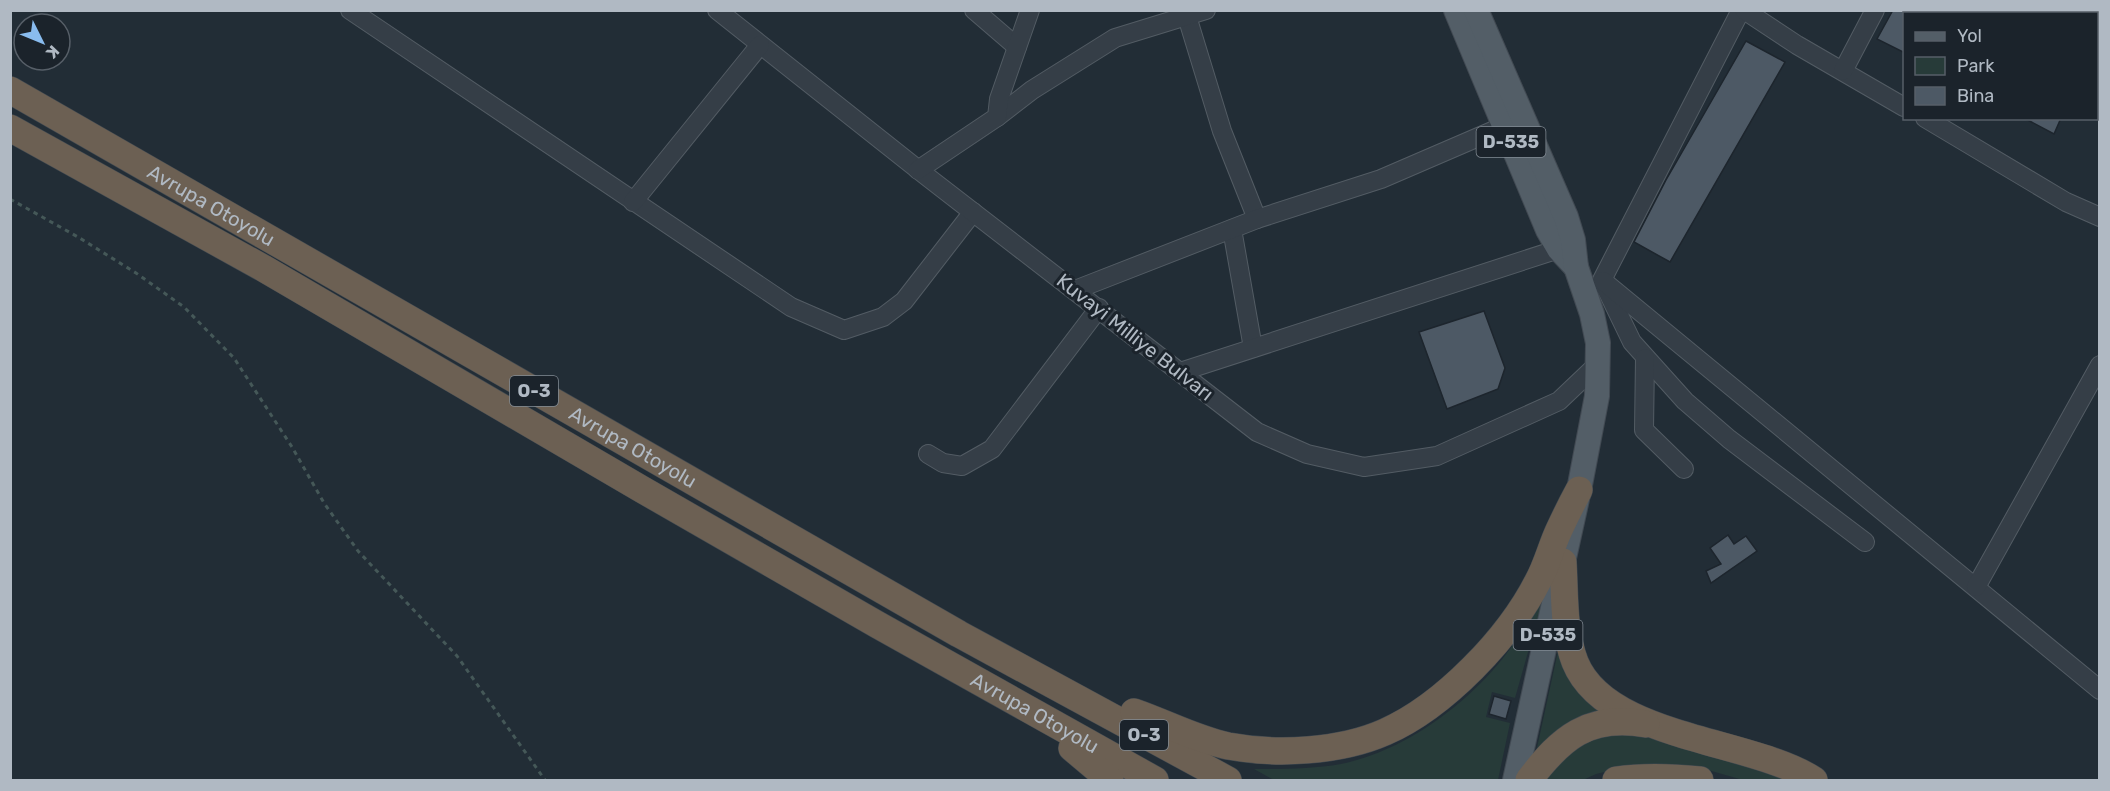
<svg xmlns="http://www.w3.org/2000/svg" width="2110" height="791" font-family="Rubik,sans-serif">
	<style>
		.green { fill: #273b39 }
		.building { fill: #4d5965; stroke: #1d252d; stroke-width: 1.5 }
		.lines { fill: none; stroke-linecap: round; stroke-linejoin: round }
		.minor-casing { stroke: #535c64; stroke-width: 20 }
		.major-casing { stroke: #424a53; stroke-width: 26 }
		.highway-casing { stroke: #404951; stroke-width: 28 }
		.path { stroke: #455858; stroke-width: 3; stroke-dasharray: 4.5 4.5; stroke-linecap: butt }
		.minor { stroke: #353e47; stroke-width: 18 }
		.major { stroke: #535e67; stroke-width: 24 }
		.highway { stroke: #6c6053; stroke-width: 27 }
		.labels { text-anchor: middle; stroke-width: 6; stroke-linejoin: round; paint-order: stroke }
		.shield { fill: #1b232b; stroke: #838c95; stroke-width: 1.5 }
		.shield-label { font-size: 18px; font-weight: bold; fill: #b0b9c3 }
		.street-label { font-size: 20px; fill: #b0b9c3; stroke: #1b232b }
	</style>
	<rect width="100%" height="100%" fill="#222d36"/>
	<!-- green -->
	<g class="green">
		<path d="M1545 592 1515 698 1492 692 1486 717 1510 723 1498 780H1274L1254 769C1283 769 1312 769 1341 764 1407 751 1477 698 1514 643 1526 627 1535 609 1545 592Z"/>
		<polygon points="1560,642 1605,708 1535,757"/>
		<polygon points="1633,731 1798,780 1743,780 1708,770 1669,765 1633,765 1596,774 1583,780 1538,780 1585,739"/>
	</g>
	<!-- building -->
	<g class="building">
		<polygon points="1893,10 1905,10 1905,53 1877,39"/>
		<polygon points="1746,41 1785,62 1670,262 1634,242 1666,180"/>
		<polygon points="2024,118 2061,118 2054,134"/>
		<polygon points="1484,311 1505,368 1498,389 1447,409 1419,332"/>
		<polygon points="1728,535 1734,544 1746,536 1757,551 1711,583 1706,571 1721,564 1710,548"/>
		<polygon points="1494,696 1511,701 1506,719 1489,714"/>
	</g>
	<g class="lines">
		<defs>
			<g id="minor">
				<polyline points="350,10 791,307 844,330 883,317 904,301 973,212"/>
				<polyline points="717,10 925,175 1257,432 1307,454 1364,467 1437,456 1559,401 1599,363"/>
				<polyline points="974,10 1017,47"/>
				<polyline points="1185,10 1222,131 1257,219"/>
				<polyline points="1741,10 1602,280 1632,342 1685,401 1729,439 1865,542"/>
				<polyline points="1744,10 1797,45 1904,107"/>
				<polyline points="2025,10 2031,14"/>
				<polyline points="2096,47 2100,49"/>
				<polyline points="1843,71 1875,10"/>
				<polyline points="997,117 1032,90 1115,38 1206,10"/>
				<polyline points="1925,118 2066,202 2100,217"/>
				<polyline points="918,170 997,117 999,99 1030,10"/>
				<polyline points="633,202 760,45"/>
				<polyline points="1232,229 1253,348"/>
				<polyline points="1603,281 2100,690"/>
				<polyline points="1075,290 1257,219 1381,179 1504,126"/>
				<polyline points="1645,358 1644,430 1684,469"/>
				<polyline points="1180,372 1559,249"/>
				<polyline points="928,454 943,463 962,466 992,449 1099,308"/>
				<polyline points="1976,587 2100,365"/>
			</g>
			<g id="major">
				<polyline points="1456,10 1548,230 1559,249 1576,267"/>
				<polyline points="1476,10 1566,217 1573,240 1576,267 1592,314 1598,343 1597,396 1579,490 1515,780"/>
			</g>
			<g id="highway">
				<path id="s1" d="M10 90 959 634 1228 780"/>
				<path id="s2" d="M10 128 263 268 643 490 878 625 1155 780"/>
				<path d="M1563 562C1565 594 1563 631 1575 662 1606 739 1751 739 1814 780"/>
				<path d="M1134 712C1166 723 1195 739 1228 746 1276 755 1340 752 1385 732 1444 706 1509 638 1538 581 1547 565 1551 547 1559 530 1565 517 1572 503 1579 490"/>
				<polyline points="1072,748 1110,780"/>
				<path d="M1529 780C1561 738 1588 714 1646 724"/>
				<path d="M1616 780C1645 776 1671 777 1700 780"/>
			</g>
		</defs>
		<!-- minor casing -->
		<use href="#minor" class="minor-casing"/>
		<!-- major casing -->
		<use href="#major" class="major-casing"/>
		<!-- highway casing -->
		<use href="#highway" class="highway-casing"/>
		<!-- path -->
		<polyline class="path" points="10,199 78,237 136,273 184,307 234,358 292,447 324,503 358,551 457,656 545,780"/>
		<!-- minor -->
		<use href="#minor" class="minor"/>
		<!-- major -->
		<use href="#major" class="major"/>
		<!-- highway -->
		<use href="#highway" class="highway"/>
	</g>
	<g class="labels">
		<!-- shield labels -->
		<g class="shield">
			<rect x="1476.5" y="127" width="69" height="30" rx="4.5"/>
			<rect x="510" y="376" width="48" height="30" rx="4.5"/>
			<rect x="1513.5" y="620" width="69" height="30" rx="4.5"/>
			<rect x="1120" y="720" width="48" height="30" rx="4.5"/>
		</g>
		<g class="shield-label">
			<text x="1511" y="148">D-535</text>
			<text x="534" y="397">O-3</text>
			<text x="1548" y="641">D-535</text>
			<text x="1144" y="741">O-3</text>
		</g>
		<!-- street labels -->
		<g class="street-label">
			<text dy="7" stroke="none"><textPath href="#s1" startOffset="232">Avrupa Otoyolu</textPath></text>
			<text transform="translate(1135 337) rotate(38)" y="7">Kuvayi Milliye Bulvarı</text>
			<text dy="7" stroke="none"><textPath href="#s1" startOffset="718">Avrupa Otoyolu</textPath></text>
			<text dy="7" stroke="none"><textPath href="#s2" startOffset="1180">Avrupa Otoyolu</textPath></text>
		</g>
	</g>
	<!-- border -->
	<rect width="2110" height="791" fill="none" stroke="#b0b9c3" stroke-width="24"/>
	<!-- legend -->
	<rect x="1903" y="12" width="195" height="108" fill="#1b232b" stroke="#575f68" stroke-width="1.5"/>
	<rect x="1915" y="32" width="30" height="9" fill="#535e67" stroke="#575f68" stroke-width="1.5"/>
	<text x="1957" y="42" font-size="18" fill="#b0b9c3">Yol</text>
	<rect x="1915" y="57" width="30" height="18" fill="#273b39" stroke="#575f68" stroke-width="1.5"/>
	<text x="1957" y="72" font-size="18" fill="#b0b9c3">Park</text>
	<rect x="1915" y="87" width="30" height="18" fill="#4d5965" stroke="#575f68" stroke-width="1.5"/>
	<text x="1957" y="102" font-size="18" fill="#b0b9c3">Bina</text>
	<!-- north arrow -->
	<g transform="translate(42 42) rotate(133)"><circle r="28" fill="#1b232b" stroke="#575f68" stroke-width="1.5"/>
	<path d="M0-4.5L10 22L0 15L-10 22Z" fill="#89bcef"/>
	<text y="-9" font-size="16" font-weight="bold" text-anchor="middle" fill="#b0b9c3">K</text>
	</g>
</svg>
